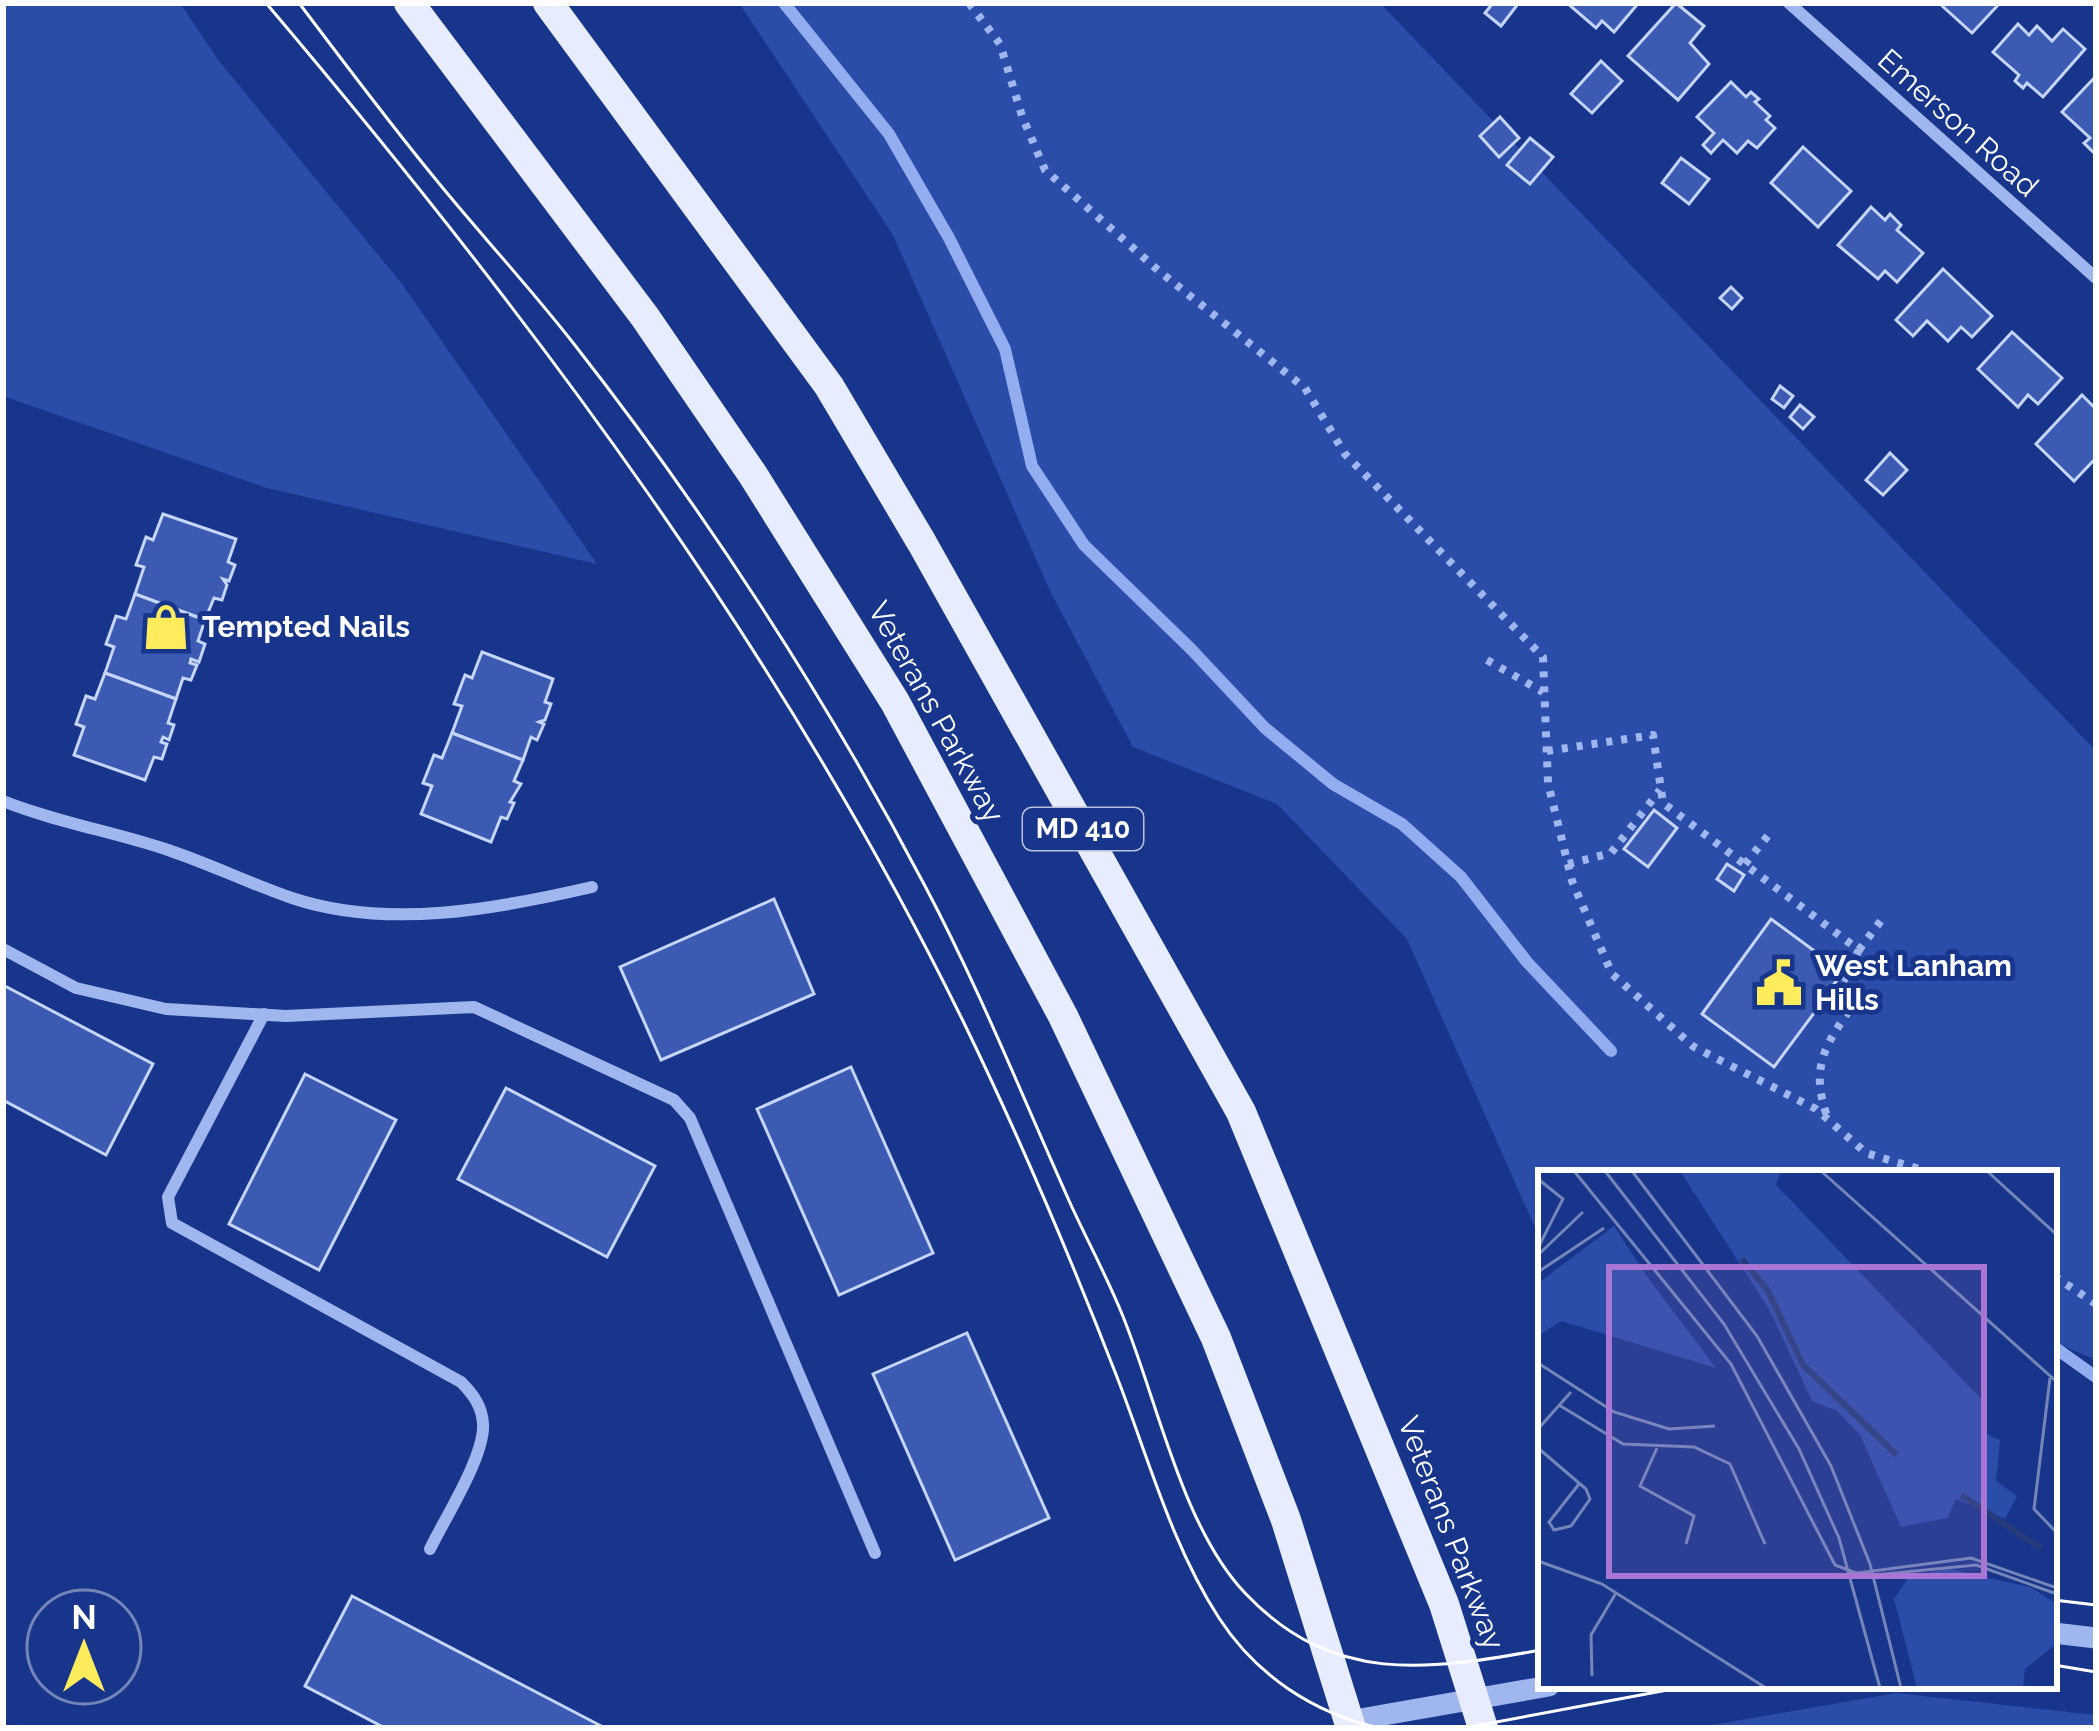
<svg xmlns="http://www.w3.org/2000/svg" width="2099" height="1731" font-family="Raleway,sans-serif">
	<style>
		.green { fill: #2a4da9 }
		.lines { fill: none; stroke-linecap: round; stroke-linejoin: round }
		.stream { stroke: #92aef1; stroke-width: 12 }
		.building { fill: #3b5bb2; stroke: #c6d5fa; stroke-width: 3 }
		.path { stroke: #a0b6ee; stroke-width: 8; stroke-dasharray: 6 9; stroke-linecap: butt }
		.minor { stroke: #a0b6ee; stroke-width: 12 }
		.tertiary { stroke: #a0b6ee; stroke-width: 21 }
		.primary { stroke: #e7ecff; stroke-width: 30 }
		.tram { stroke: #fff; stroke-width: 3 }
		.labels { text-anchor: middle; stroke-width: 10; stroke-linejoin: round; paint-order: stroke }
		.shield { fill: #17358a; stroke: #b9c2dc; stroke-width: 3 }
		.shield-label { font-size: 27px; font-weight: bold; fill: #fff }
		.street-label { font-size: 30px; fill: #fff; stroke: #17358a }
		.poi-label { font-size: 30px; font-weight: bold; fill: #fff; stroke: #17358a; text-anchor: start }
		.inset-river { fill: none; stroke: #253b7b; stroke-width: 6 }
		.inset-road { fill: none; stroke: #7486b9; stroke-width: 3 }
		.view { fill: #a976d5; fill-opacity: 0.15; stroke: #a976d5; stroke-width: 6 }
		.inset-edge { fill: none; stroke: #fff; stroke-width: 6 }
	</style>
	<rect width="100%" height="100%" fill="#17358a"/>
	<!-- green -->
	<g class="green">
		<polygon points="3,3 180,3 219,61 402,284 597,564 267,488 3,396"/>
		<polygon points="739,3 1380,3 2096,751 2096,1360 2054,1342 2054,1173 1541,1173 1541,1241 1407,939 1277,804 1133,747 1050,591 893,235"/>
		<polygon points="1897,1693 2096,1715 2096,1728 1694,1728"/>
	</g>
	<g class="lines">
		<!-- stream -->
		<g class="stream">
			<polyline points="784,3 889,134 949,238 1005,349 1032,466 1084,545 1191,649 1265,728 1333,784 1402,824 1461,877 1527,962 1611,1051"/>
			<polyline points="2054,1347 2096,1377"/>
		</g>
	</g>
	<!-- building -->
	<g class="building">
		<polygon points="1493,3 1516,3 1518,4 1501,26 1485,13"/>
		<polygon points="1567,3 1633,3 1636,6 1614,32 1602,21 1596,28"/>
		<polygon points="1676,3 1704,26 1690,43 1709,64 1678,100 1628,56"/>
		<polygon points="1939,3 2000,3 1972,33"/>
		<polygon points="2018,24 2029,35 2037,26 2052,41 2063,29 2085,49 2043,97 2027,83 2023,88 2015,81 2019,75 1993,52"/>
		<polygon points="1601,61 1622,81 1592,113 1571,94"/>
		<polygon points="2096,76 2096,149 2093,152 2084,143 2090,138 2062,112"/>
		<polygon points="1731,82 1746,97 1751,92 1759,99 1755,102 1770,116 1766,120 1775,128 1757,148 1748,141 1737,153 1723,140 1711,153 1703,145 1714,133 1697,117"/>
		<polygon points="1500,117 1519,138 1499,157 1480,136"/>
		<polygon points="1530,138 1553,157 1530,184 1507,165"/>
		<polygon points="1803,147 1851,191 1818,227 1771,183"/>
		<polygon points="1681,158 1709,179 1689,204 1662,183"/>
		<polygon points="1871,207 1885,220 1890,214 1901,225 1897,230 1923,253 1897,282 1885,271 1878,279 1838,245"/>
		<polygon points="1943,269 1992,316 1972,337 1961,327 1948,341 1927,321 1913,336 1896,320"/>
		<polygon points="1731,287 1742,298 1732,309 1720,298"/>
		<polygon points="2012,332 2062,378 2038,404 2028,395 2018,407 1978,369"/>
		<polygon points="1780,386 1793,396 1784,408 1772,399"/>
		<polygon points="2082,395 2096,409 2096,458 2074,481 2036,444"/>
		<polygon points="1800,405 1814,417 1803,429 1790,417"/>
		<polygon points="1890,453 1907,470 1883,495 1866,480"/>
		<polygon points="163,514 236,539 228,562 235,565 229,581 223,579 227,585 222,600 214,598 205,620 135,594 144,567 136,565 146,537 153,540"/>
		<polygon points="135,594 205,620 198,641 205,644 199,662 191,659 190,663 197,665 191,680 183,678 176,699 105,673 114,647 106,644 116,616 126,619"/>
		<polygon points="482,652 553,679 545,702 551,704 545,720 539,722 544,724 537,740 531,737 523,760 452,733 462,706 454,704 465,675 472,678"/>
		<polygon points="105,673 176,699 168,723 174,725 169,740 163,737 161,742 167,744 162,759 154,757 145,780 74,755 84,727 76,724 86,696 95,699"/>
		<polygon points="452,733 523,760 514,781 521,784 510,802 514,803 507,819 501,817 491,842 421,814 432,786 423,783 434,755 442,758"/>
		<polygon points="1654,810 1677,828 1648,867 1624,849"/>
		<polygon points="1727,864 1744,875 1734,891 1717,879"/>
		<polygon points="774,899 814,994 661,1060 620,967"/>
		<polygon points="1771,919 1843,972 1826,995 1832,999 1822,1013 1817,1009 1774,1067 1702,1014"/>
		<polygon points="3,985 153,1064 106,1155 3,1100"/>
		<polygon points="851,1067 933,1253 839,1295 757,1109"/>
		<polygon points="305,1074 396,1120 319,1270 229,1224"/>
		<polygon points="506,1088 655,1166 607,1257 458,1179"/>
		<polygon points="967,1333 1049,1518 955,1560 873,1374"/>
		<polygon points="352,1596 605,1728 385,1728 305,1686"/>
	</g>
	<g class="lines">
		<!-- path -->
		<g class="path">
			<polyline points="969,3 1000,44 1022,116 1045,170 1159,271 1305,388 1345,454 1543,657 1548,783 1572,881 1612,974 1694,1047 1816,1109 1866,1153 1932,1173"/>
			<polyline points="1487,660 1543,692"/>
			<path d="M1547 751 1653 735 1663 803 1859 950 1838 992 1853 1005C1825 1045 1810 1067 1827 1116"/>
			<polyline points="1568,864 1611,853 1660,790"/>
			<polyline points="1745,864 1770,833"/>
			<polyline points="1859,950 1883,918"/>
			<polyline points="2054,1276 2096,1304"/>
		</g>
		<!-- minor -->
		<g class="minor">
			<polyline points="1789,3 2096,278"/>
			<path d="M3 801C58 823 116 832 171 851 212 865 251 884 292 898 387 930 497 909 592 887"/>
			<polyline points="3,949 76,988 166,1009 286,1016 474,1007 674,1100 690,1118 875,1553"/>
			<path d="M264 1014 168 1197 172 1223 461 1382C473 1394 482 1406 483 1424 485 1456 445 1518 430 1549"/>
		</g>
		<!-- tertiary -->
		<g class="tertiary">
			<polyline points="2054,1633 2096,1638"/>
			<polyline points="1349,1721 1549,1686"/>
		</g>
		<!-- primary -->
		<g class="primary">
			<polyline points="409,3 645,317 753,475 895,702 1063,1016 1216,1338 1286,1520 1351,1728"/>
			<polyline points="548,3 829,386 922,543 1241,1112 1444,1604 1483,1728"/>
		</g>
		<!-- tram -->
		<g class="tram">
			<path d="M266 3C533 318 781 650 963 1021 1020 1138 1070 1256 1117 1377 1148 1457 1172 1546 1219 1618 1256 1675 1313 1713 1379 1728"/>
			<path d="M299 3C343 61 387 120 433 176 479 233 529 286 574 344 705 511 827 699 925 886 980 990 1023 1098 1071 1205 1088 1242 1107 1277 1122 1314 1157 1399 1182 1527 1245 1593 1333 1686 1428 1670 1541 1650"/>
			<polyline points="2054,1600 2096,1605"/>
			<polyline points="2054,1665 2096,1672"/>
			<polyline points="1464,1728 1689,1686"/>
		</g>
	</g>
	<!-- icons -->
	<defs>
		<symbol id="shop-bare" viewBox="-9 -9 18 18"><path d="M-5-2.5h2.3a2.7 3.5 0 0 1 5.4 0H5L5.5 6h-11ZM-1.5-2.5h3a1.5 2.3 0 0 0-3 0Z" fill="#ffec5d" stroke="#17358a" stroke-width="2.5" paint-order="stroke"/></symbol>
		<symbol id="civic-bare" viewBox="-9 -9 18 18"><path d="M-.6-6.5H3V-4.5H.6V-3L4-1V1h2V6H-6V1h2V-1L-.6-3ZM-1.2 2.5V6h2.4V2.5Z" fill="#ffec5d" stroke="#17358a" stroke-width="2.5" paint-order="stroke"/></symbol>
	</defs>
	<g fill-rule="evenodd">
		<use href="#shop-bare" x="133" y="594" width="66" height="66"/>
		<use href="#civic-bare" x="1746" y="950" width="66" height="66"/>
	</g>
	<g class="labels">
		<!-- shield labels -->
		<rect class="shield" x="1023" y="808" width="120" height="42" rx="9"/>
		<g class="shield-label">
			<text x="1083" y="838">MD 410</text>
		</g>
		<!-- street labels -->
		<g class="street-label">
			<text transform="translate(1958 123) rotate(42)" y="10">Emerson Road</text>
			<text transform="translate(936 712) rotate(61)" y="10">Veterans Parkway</text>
			<text transform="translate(1451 1533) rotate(69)" y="10">Veterans Parkway</text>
		</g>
		<!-- poi labels -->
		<g class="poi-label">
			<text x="202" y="637">Tempted Nails</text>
			<text x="1815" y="976">West Lanham<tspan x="1815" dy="34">Hills</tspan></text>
		</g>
	</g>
	<!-- overview -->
	<g transform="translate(1538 1170)">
		<rect width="519" height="519" fill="#17358a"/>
		<path d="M142 1H243L238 15 447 233V263L462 270 458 311 479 326 467 349 418 329 409 348 363 357 322 265 299 241 274 231 231 139ZM76 56 110 108 178 198 23 151 0 166V113ZM410 399 492 417 519 434V473L487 499 485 518H379L356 429 371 406Z" fill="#2a4da9"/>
		<path class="inset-river" d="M204 89 230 121 265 195 359 285M423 325 504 379"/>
		<path class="inset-road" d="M36 1 193 194 297 395 326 406 438 395 519 424M67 1 186 154 261 279 301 368 342 518M94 1 219 166 293 296 332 394 363 518M283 1 519 212M449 1 519 65M0 9 25 29 0 78M0 85 45 42M0 102 66 58M0 193 76 242 131 259 177 256M512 208 496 339 519 363M21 235 85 274 156 277 192 294 227 374M0 259 33 222M0 278 48 319 52 329 33 356 16 360 11 352 41 314M119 278 102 316 156 346 148 374M0 391 64 414 228 518M312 404 433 388 519 418M54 506 53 465 78 423"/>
		<path class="view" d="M71 97H446V406H71Z"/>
		<rect width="519" height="519" class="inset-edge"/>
	</g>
	<!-- border -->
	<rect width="2099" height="1731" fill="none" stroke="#ffffff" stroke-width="12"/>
	<!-- north arrow -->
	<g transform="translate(84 1647)"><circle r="57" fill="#17358a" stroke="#7486b9" stroke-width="3"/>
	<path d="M0-9L21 45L0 30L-21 45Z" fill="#ffec5d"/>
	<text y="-18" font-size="33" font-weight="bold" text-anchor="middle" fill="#ffffff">N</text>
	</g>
</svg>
